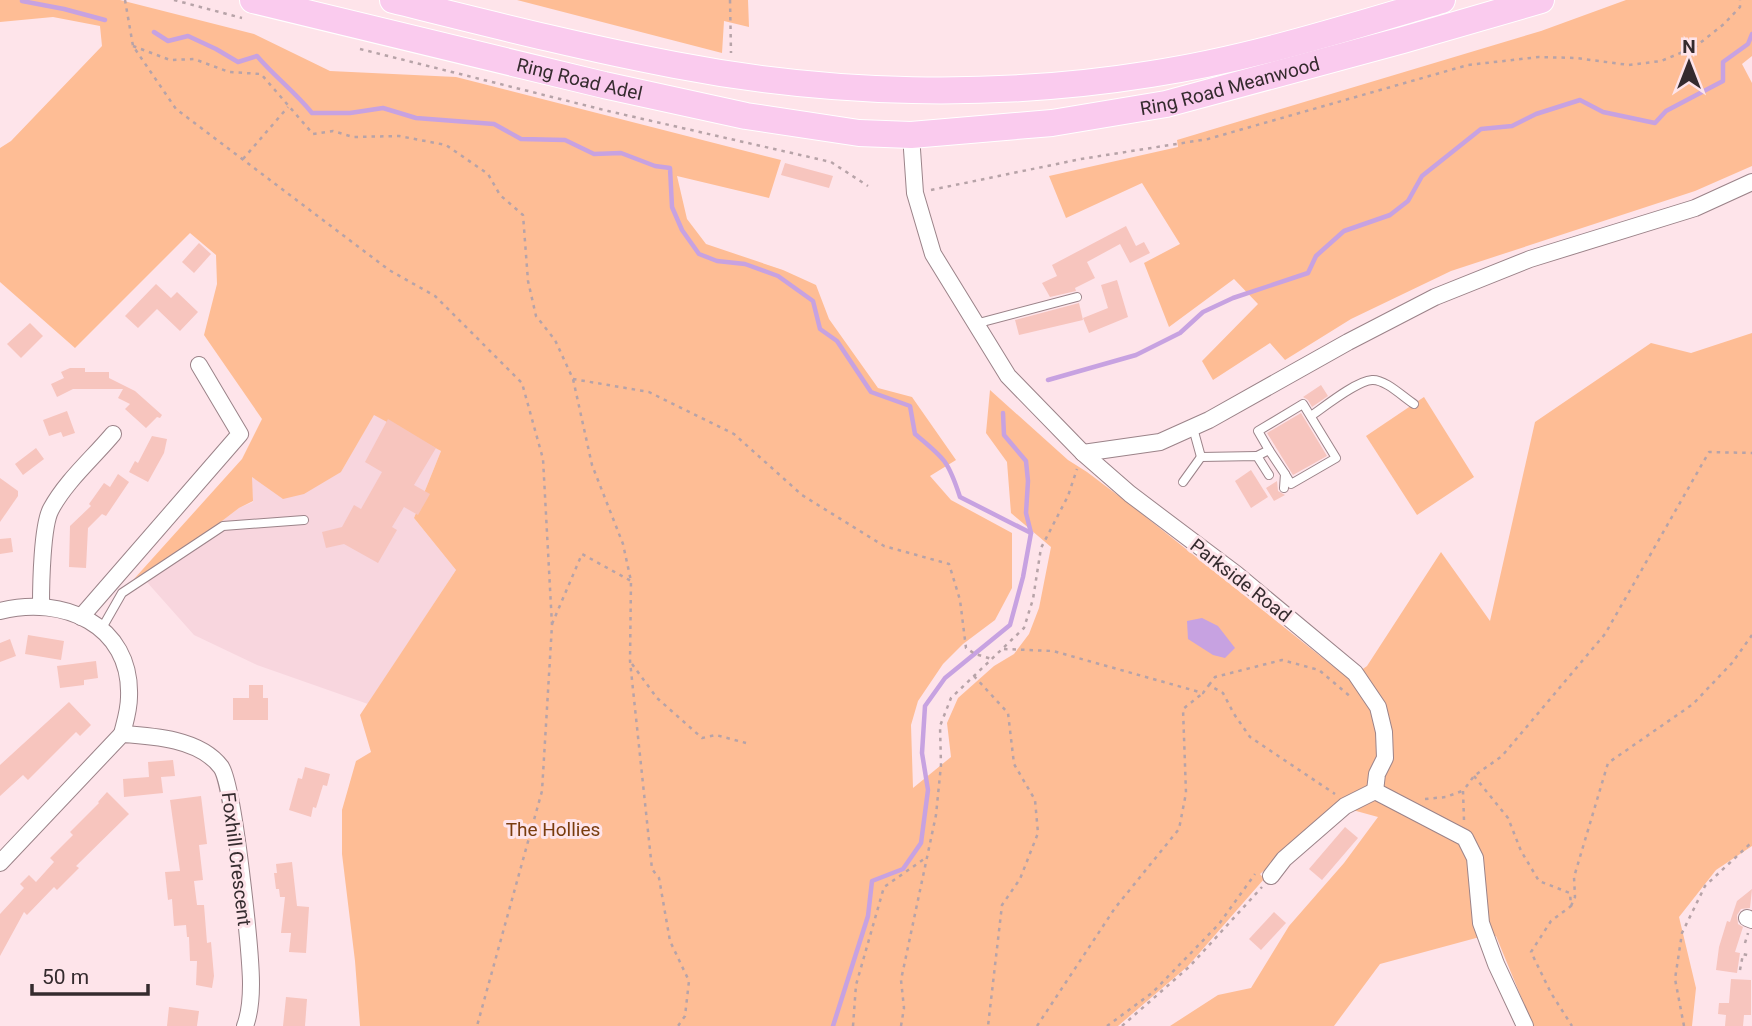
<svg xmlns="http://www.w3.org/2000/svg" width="1752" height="1026" font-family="Roboto,sans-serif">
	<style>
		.built { fill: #f8d6de }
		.green { fill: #febd95 }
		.water { fill: #c7a2e1 }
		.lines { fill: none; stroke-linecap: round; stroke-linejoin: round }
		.stream { stroke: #c7a2e1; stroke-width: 4.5 }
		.building { fill: #f7c5be }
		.service-casing { stroke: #9b8389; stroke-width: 10 }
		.minor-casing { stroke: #9b8389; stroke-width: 18 }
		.trunk-casing { stroke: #fff; stroke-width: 28 }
		.path { stroke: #b7a3a8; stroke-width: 2.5; stroke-dasharray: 3.5 5; stroke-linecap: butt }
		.service { stroke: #fff; stroke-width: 8 }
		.minor { stroke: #fff; stroke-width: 16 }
		.trunk { stroke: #facbee; stroke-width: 26 }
		.labels { text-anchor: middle; stroke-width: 6; stroke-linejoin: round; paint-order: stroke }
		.street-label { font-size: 19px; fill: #352b2e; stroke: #fee4ea }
		.park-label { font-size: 19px; fill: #793c0e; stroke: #fee4ea }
	</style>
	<rect width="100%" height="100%" fill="#fee4ea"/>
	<!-- built -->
	<polygon class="built" points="374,414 441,451 414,518 456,570 368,704 257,665 194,635 146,581 134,579 205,534 239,508 253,502 251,477 341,472"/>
	<!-- green -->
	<g class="green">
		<polygon points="0,0 120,0 254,34 330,71 456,77 781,160 769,198 677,176 687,219 706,244 783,270 816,285 829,319 878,388 912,397 956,460 930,476 951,500 1012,533 1012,588 995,620 963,644 943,664 918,701 911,725 913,788 951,757 947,723 958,698 994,666 1014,654 1029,634 1039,608 1051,547 1011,513 1007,462 986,433 990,390 1068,460 1087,472 1132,506 1349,679 1367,666 1441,552 1490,621 1535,422 1651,343 1691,353 1752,333 1752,846 1716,870 1679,917 1696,988 1692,1026 1533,1026 1496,936 1476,938 1380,964 1334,1026 1170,1026 1218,995 1251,988 1289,926 1344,863 1378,817 1338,806 1260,874 1264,879 1188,966 1118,1026 360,1026 355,961 342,854 342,810 356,761 371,752 360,715 456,570 414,518 441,451 374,415 341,472 304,494 283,499 252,477 253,501 239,508 205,534 134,579 242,459 262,419 204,335 217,284 216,255 190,233 75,348 0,282 0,148 11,141 102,46 100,26 53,17 0,22"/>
		<polygon points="517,0 748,0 749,27 724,21 722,53"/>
		<polygon points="1626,0 1752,0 1752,56 1742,64 1752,83 1752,166 1695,191 1451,271 1351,319 1285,360 1270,343 1213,380 1202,361 1258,304 1234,279 1169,327 1144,263 1180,244 1142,183 1066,218 1049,176 1178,147 1177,140 1541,31"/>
		<polygon points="1424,397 1474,477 1417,515 1366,436"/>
	</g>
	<!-- water -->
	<polygon class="water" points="1202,618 1218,626 1235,648 1225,658 1213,655 1188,639 1187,621"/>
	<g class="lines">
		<!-- stream -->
		<g class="stream">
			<polyline points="22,1 64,9 105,20"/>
			<path d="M154 32 168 41 188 36 216 49 238 62 257 56C275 77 295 92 312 113H350L383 108 416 118 494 124 521 139 565 140 594 154 621 153 655 166 670 168 672 207 682 230 699 254 717 261 745 264 778 276 813 301 820 329 837 341 871 392 910 406 915 434C944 458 948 460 960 497L1031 533"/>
			<polyline points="1048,380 1136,355 1180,333 1203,312 1233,298 1308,273 1316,256 1344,231 1390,215 1408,201 1422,176 1481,129 1512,126 1536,114 1580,100 1603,112 1655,123 1666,111 1723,81 1723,62 1748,44 1752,34"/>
			<polyline points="833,1026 868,916 872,881 903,869 921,843 928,790 922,753 925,706 945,678 1010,625 1023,577 1031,533 1026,513 1028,481 1026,461 1004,435 1003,413"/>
		</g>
	</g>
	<!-- building -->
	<g class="building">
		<polygon points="785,163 833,176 829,188 781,175"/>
		<polygon points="1126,226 1136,246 1144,242 1150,253 1130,263 1120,244 1087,262 1095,278 1075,288 1076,291 1050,297 1042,283 1057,276 1052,265"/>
		<polygon points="199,243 211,254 194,273 182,262"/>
		<polygon points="1117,280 1128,317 1089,333 1083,318 1108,308 1101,285"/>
		<polygon points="156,284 171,298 177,292 198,312 180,331 157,309 138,328 125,316"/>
		<polygon points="1079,303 1083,320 1019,335 1015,320"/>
		<polygon points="30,323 43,336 21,358 7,344"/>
		<polygon points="70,368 85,368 85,372 109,372 109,378 135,391 162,415 160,418 157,417 146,428 125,409 130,404 118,398 123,389 73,389 57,397 51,384 64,378 61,372"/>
		<polygon points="1321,385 1328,396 1312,407 1308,400 1303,397"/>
		<polygon points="67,411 75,433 63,437 61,432 49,436 43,420"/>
		<polygon points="1301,413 1327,456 1293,475 1267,433"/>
		<polygon points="388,419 436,448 414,485 430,494 418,515 404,507 392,527 397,530 378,563 344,544 326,548 322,532 342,527 354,505 361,509 382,472 365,462"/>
		<polygon points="152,436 167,439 164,453 148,482 129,472 135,461 138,463"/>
		<polygon points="36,448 44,459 23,475 15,464"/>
		<polygon points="1251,470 1268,497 1251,508 1235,481"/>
		<polygon points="118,474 129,482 106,516 102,514 88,528 86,568 69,567 70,526 91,506 89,504 104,483 110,487"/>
		<polygon points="0,478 18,491 18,496 0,522"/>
		<polygon points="1277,481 1278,491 1285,495 1274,501 1266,488"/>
		<polygon points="11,538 13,552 0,554 0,539"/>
		<polygon points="28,635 64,641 61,660 25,654"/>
		<polygon points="10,639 16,656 0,662 0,643"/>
		<polygon points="96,661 98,678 84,680 84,685 60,688 57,666"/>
		<polygon points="249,685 263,685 263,698 268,698 268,720 233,720 233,698 249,698"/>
		<polygon points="69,702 91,725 80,736 76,732 28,780 23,775 0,796 0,765"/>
		<polygon points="173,760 175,776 161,777 163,793 124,797 123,779 149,777 148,762"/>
		<polygon points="305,767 330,774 327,786 323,785 316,808 313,807 311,817 289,810 298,778 302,779"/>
		<polygon points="107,792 129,814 76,866 79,868 57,890 54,887 27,915 24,912 0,956 0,914 24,888 20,884 29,875 36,882 54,862 50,858 73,835 70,832 99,803 98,802"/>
		<polygon points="201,796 207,844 199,845 203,880 194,881 197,905 204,905 207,943 211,942 214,976 212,988 196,985 197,961 190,961 189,937 187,937 186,925 174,926 172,899 168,900 165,872 180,871 170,800"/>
		<polygon points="1345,827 1358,838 1322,880 1309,869"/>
		<polygon points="292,862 297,906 309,907 306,953 289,952 291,933 281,933 285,897 280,897 279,889 276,889 274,873 277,873 276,864"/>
		<polygon points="1752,889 1750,908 1741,909 1737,915 1738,924 1743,927 1735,952 1740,953 1737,973 1716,970 1719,947 1727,921 1730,922 1737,901"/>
		<polygon points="1274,912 1286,923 1261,950 1249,939"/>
		<polygon points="1731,979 1751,980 1751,1015 1744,1015 1743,1026 1725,1026 1726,1015 1718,1014 1719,1003 1729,1003"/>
		<polygon points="286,997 307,999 305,1026 283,1026"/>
		<polygon points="169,1007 199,1011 197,1026 167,1026"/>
	</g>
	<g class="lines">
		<defs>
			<g id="service">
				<polyline points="975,324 1077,297"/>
				<path d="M1311 416C1324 407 1356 381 1372 380 1385 379 1403 397 1414 404"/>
				<polyline points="1193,428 1201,457 1257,456 1269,475"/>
				<polyline points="1269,450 1258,431 1303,404 1336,458 1291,484 1285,474"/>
				<polyline points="1257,456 1269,450 1285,474 1284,488"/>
				<polyline points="1183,482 1201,457"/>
				<polyline points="102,628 122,593 223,526 304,520"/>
			</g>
			<g id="minor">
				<polyline points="911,135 915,193 933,254 1008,376 1083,453 1130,494 1236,574 1355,673 1378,707 1384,732 1385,758 1377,774 1375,791"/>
				<polyline points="1083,453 1160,442 1209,420 1348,342 1435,297 1530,259 1695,208 1752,182"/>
				<path d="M41 605C41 585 42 525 51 509 66 481 93 458 113 434"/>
				<path d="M0 611C62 595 132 624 129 697 129 710 125 722 122 734"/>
				<polyline points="81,617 240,434 199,365"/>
				<polyline points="1375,791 1465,838 1475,858 1481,923 1496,964 1525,1026"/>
				<path d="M0 863 122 734C154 736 200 739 221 767 234 785 251 953 251 984 251 998 250 1013 245 1026"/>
				<polyline points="1271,876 1284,859 1345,806 1375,791"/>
				<polyline points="1747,918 1752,920"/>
			</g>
			<g id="trunk">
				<path id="s1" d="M253 0 604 85 746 116 859 133 911 135 1052 123 1166 104 1403 40 1541 0"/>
				<path d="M393 0C486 23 580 47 675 65 830 95 995 99 1151 74 1250 59 1346 28 1442 0"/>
			</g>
		</defs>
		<!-- service casing -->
		<use href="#service" class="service-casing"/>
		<!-- minor casing -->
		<use href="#minor" class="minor-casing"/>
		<!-- trunk casing -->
		<use href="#trunk" class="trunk-casing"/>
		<!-- path -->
		<g class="path">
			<polyline points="125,0 133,46 176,109 389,270 435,296 522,383 543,459 552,625 542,791 477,1026"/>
			<polyline points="174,0 242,18"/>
			<polyline points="730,0 731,53"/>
			<polyline points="133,46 170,60 194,59 229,72 261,74 313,134 333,131 353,137 399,136 446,145 488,174 500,195 523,215 528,281 536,316 555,340 573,379 592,465 623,544 631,581 630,661 652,869 659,878 670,941 689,981 685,1016 678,1026"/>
			<polyline points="360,49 608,111 831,162 868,186"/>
			<polyline points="243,159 288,107"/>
			<polyline points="931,190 1081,159 1208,139 1468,65 1539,57 1576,58 1629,65 1661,61 1695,47 1724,24 1740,7 1740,0"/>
			<polyline points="573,379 649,392 734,434 802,495 884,546 949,564 960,600 966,648 975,654 992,659"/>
			<polyline points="552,624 582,554 631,581"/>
			<polyline points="1004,649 1053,651 1203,693 1209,685 1223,693 1234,714 1250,737 1335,794"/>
			<polyline points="632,664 657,698 702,738 716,735 746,743"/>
			<polyline points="974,676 1008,713 1014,764 1035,800 1038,833 1020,879 1002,905 988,1026"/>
			<polyline points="1209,685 1215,677 1282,660 1319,670 1352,698"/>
			<polyline points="1474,776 1508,818 1521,851 1539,881 1570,893 1571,906 1551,921 1531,952 1551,993 1572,1026"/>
			<polyline points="1425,799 1446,797 1462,791"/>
			<polyline points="1464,820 1463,791 1474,776 1502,756 1605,634 1709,452 1752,453"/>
			<polyline points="1571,906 1575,897 1574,877 1608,763 1693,704 1732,663 1752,635"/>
			<polyline points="1745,943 1748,933"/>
			<polyline points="1740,970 1743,954 1752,956"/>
			<polyline points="853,1026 856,985 884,887 927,857"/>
			<polyline points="901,1026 904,1008 901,980 936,815 941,765 940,726 951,698 1024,628 1033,599 1041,548 1068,496 1077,469"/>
			<polyline points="1037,1026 1115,908 1179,829 1186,793 1183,709 1203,693"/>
			<polyline points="1107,1026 1152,993 1219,924 1255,874"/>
			<polyline points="1122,1026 1190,966 1262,887"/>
			<polyline points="1684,1026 1675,979 1682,933 1705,886 1752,842"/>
		</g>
		<!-- service -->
		<use href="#service" class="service"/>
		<!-- minor -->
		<use href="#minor" class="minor"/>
		<!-- trunk -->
		<use href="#trunk" class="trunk"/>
	</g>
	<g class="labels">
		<!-- street labels -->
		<g class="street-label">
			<text dy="7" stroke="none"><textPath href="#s1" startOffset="336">Ring Road Adel</textPath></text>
			<text dy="7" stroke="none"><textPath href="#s1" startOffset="996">Ring Road Meanwood</textPath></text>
			<text transform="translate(1241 580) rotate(38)" y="7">Parkside Road</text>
			<text transform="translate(237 859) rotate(83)" y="7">Foxhill Crescent</text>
		</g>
		<!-- park labels -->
		<g class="park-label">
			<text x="553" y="836">The Hollies</text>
		</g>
	</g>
	<!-- north arrow -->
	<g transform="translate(1689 63)" stroke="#fee4ea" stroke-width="5" paint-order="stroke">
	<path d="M0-5L12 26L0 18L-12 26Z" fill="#352b2e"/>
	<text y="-10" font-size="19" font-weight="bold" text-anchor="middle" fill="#352b2e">N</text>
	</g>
	<!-- scale -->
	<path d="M32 984v10h116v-10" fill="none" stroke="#352b2e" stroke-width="3.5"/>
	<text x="42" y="984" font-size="21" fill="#352b2e" stroke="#fee4ea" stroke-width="5" paint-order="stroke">50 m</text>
</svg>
